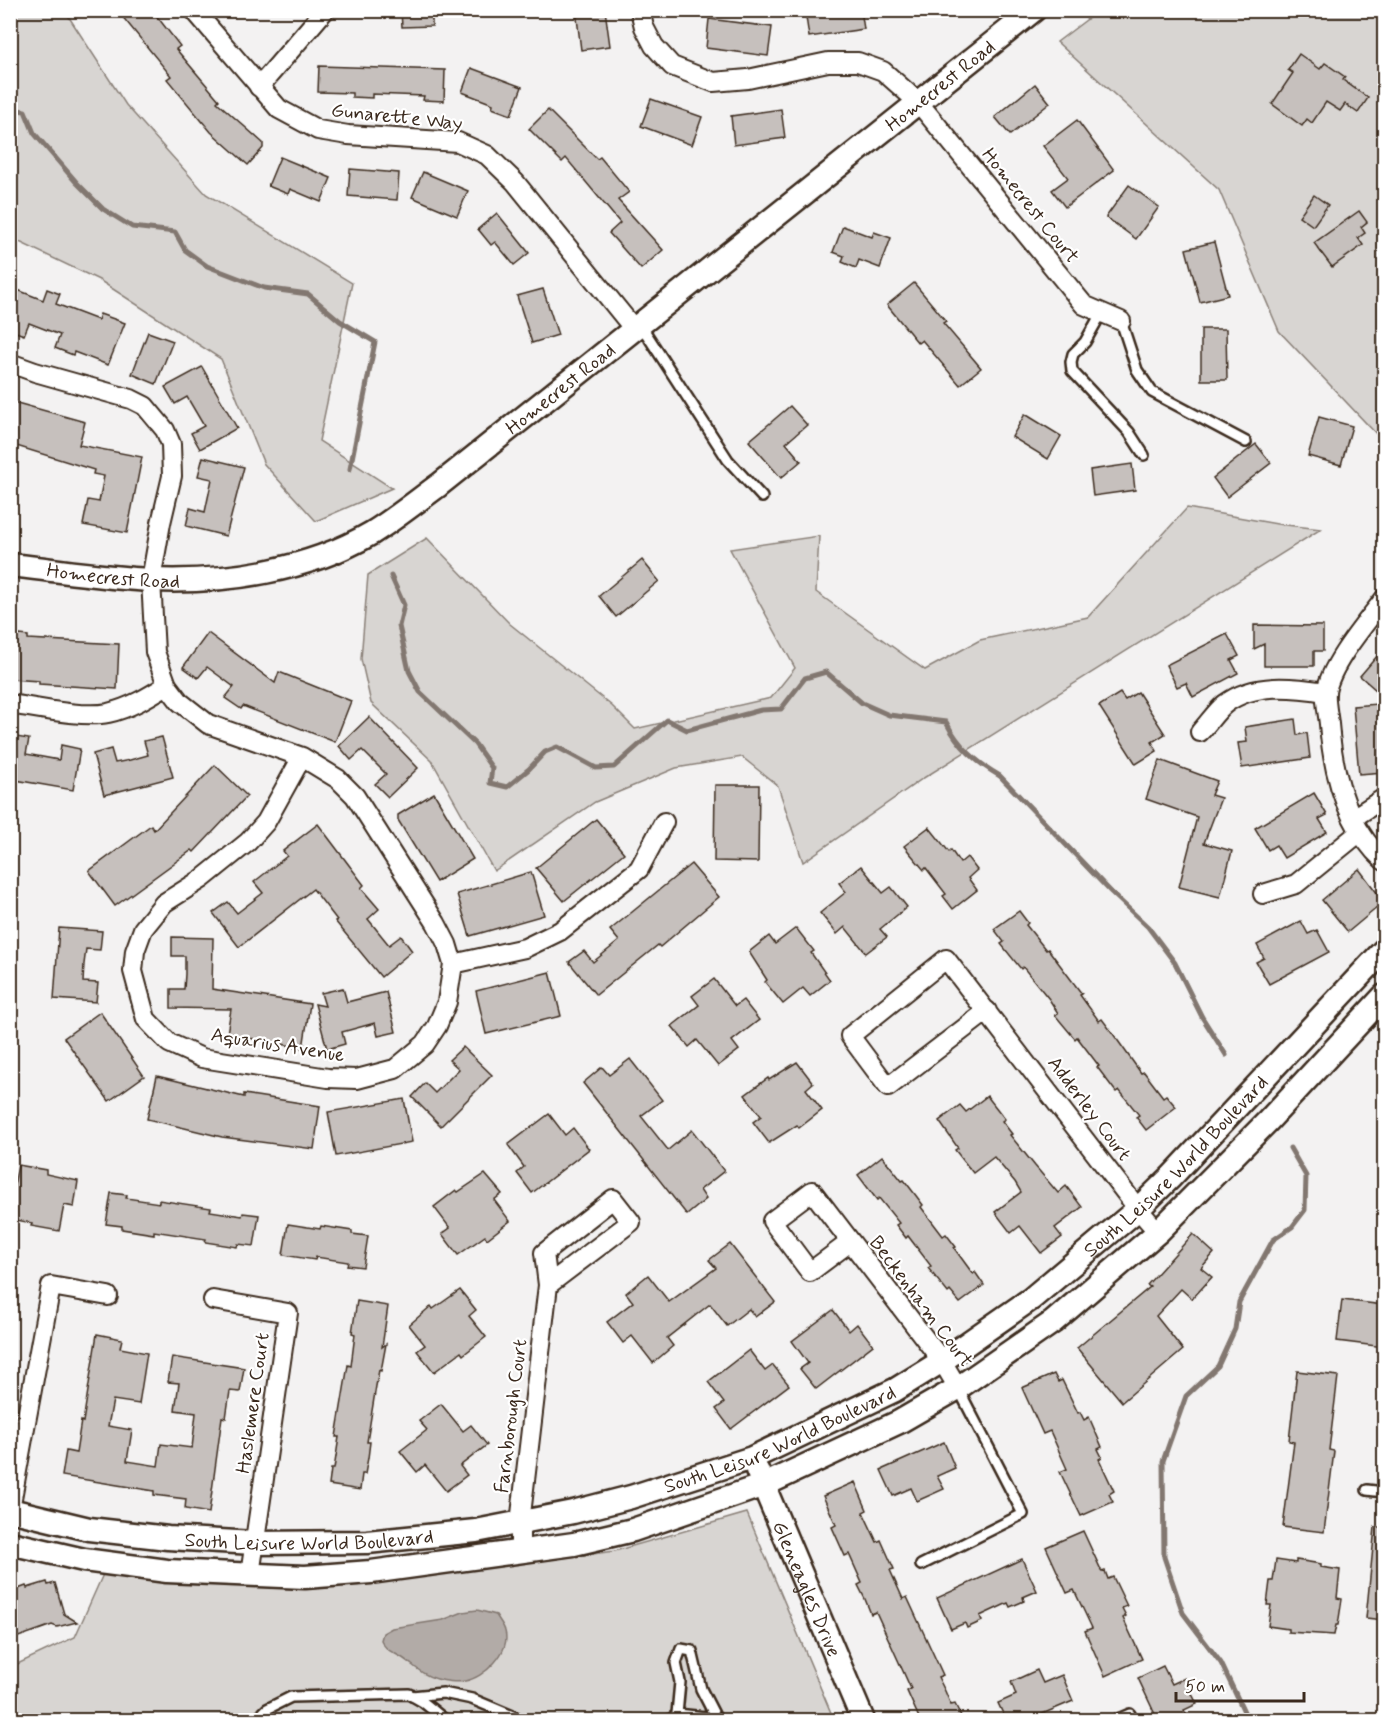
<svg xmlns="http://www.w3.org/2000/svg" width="1395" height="1731" font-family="Mynerve,sans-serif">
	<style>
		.green { fill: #d8d5d2; stroke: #8a8078; stroke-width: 1.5 }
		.water { fill: #b2aba7; stroke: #827770; stroke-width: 1.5 }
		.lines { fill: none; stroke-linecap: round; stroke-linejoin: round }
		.stream { stroke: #827770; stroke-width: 5 }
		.building { fill: #c6c0bd; stroke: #3b2a1e; stroke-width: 1.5 }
		.service-casing { stroke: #3b2a1e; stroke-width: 14 }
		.minor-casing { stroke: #3b2a1e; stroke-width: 22 }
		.tertiary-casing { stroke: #3b2a1e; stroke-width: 27 }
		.service { stroke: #fff; stroke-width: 9 }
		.minor { stroke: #fff; stroke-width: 18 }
		.tertiary { stroke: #fff; stroke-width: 22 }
		.labels { text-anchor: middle; stroke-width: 4.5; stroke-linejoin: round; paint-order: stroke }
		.street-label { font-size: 20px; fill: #3b2a1e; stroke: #fff }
	</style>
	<rect width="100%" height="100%" fill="#f3f2f2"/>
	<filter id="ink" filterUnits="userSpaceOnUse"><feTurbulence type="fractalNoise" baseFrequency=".0167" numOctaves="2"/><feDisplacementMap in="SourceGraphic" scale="12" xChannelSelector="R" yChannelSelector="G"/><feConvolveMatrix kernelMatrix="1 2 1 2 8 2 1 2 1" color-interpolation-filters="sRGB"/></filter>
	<g filter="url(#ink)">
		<!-- green -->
		<g class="green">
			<polygon points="10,11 65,11 126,105 206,194 352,283 319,441 392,488 316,521 264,464 221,359 99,280 11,238"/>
			<polygon points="1098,11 1384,11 1384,442 1279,331 1219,190 1057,42"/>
			<polygon points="1187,508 1277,524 1321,529 922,779 803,862 778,786 742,757 676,768 595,802 494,871 432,761 371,703 361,659 368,575 427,538 510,624 612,706 635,729 771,698 795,668 730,549 819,536 816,592 925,670 980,640 1088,617"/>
			<polygon points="747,1513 834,1720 11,1720 11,1667 75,1637 104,1572 277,1587 477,1569 615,1551"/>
		</g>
		<!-- water -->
		<path class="water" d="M477 1610 496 1615C499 1620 504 1626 505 1631 511 1652 484 1678 465 1681 457 1683 444 1681 437 1679 421 1675 414 1665 401 1657 391 1651 386 1651 381 1640L383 1633 392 1628 443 1620 463 1612Z"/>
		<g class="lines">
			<!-- stream -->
			<g class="stream">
				<polyline points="10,109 25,111 34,133 77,183 103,209 132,227 175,232 185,250 207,266 264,288 308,294 340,321 375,342 350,469"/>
				<path d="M391 576 404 605 399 626 409 671 420 692 475 744 492 768 490 783 507 787 529 769 545 752 557 747 596 768 614 767 667 720 687 730 761 710 781 709 805 678 826 672 862 703 889 715 946 722C959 747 976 762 1000 776L1111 892 1148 927 1175 963 1202 1017 1226 1055"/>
				<polyline points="1248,1720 1221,1663 1183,1613 1164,1557 1163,1461 1186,1396 1218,1366 1235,1329 1239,1302 1273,1240 1292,1227 1305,1210 1306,1176 1290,1148"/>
			</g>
		</g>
		<!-- building -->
		<g class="building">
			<polygon points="117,10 152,10 180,46 176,49 219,100 217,102 263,143 263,148 248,165 211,132 167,79 171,76"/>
			<polygon points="401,10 432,10 432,26 402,27"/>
			<polygon points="576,10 605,10 610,46 581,50"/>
			<polygon points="805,10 861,10 864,29 809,37"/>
			<polygon points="709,19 772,27 768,56 706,48"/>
			<polygon points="1299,54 1320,69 1325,63 1345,77 1343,80 1368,98 1358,113 1345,104 1340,111 1326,102 1312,123 1307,119 1302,126 1272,104 1293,73 1288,70"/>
			<polygon points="319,66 445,70 444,101 423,100 424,96 372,94 372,98 352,97 352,93 318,92"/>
			<polygon points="471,68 522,87 511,115 492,108 493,104 462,92"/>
			<polygon points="1035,84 1050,103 1010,135 995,117"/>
			<polygon points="651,99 702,117 692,145 641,126"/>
			<polygon points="781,109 785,138 734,145 731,116"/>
			<polygon points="548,110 597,159 600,157 629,192 618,200 663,250 641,269 609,233 620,223 566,158 562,162 529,129"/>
			<polygon points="1077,120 1114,170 1065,207 1052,190 1068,178 1043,146"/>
			<polygon points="280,157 331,178 321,202 290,189 288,194 268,186"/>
			<polygon points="350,169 399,173 397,200 348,196"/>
			<polygon points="423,172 468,191 457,216 412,197"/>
			<polygon points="1129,185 1159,207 1136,239 1106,217"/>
			<polygon points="1314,195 1328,205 1313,226 1299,216"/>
			<polygon points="1359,211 1367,222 1361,227 1365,233 1358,238 1363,245 1332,267 1314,243"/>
			<polygon points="497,213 529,253 514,265 495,242 491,245 478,229"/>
			<polygon points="843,226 872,237 874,232 891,238 880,268 859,260 856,268 842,262 844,256 833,252"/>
			<polygon points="1214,242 1228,295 1200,302 1186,249"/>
			<polygon points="914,283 946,321 943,323 981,368 960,385 922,340 918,343 887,305"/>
			<polygon points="10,287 43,300 47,289 60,294 56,304 98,320 100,314 125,323 108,365 74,352 73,355 55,348 60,335 29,323 24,335 10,330"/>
			<polygon points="543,289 558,335 532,343 517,296"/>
			<polygon points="1201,329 1226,329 1227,380 1201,380"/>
			<polygon points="148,332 173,341 156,384 132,374"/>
			<polygon points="202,367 237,428 200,449 191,433 204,426 187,397 175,404 165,387"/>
			<polygon points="10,401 85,422 79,445 142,457 127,533 83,525 88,500 99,502 104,476 93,474 94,470 10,444"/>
			<polygon points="790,406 807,425 786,443 801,461 781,478 749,441"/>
			<polygon points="1025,414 1061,436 1048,459 1012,437"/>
			<polygon points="1319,417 1352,426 1341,465 1308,456"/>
			<polygon points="1256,444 1271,463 1227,497 1213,478"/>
			<polygon points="203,457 244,467 226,536 186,526 190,508 205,512 212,479 198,476"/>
			<polygon points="1132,464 1135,490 1093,496 1090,470"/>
			<polygon points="642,560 659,581 616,617 599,596"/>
			<polygon points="1254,625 1323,626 1323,651 1314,651 1314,666 1264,666 1264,644 1254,649"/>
			<polygon points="208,633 275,683 279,672 351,701 335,742 243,706 241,709 225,698 234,687 222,678 207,667 198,678 183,667"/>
			<polygon points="10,634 28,636 28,639 119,644 117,689 39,684 39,681 10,679"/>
			<polygon points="1227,634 1239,656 1231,660 1238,673 1193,697 1186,683 1177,687 1166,665"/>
			<polygon points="1384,648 1384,697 1360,676"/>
			<polygon points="1138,692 1165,734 1152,742 1157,751 1136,764 1099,706 1120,693 1125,700"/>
			<polygon points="1378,704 1379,712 1384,712 1384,772 1359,774 1353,706"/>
			<polygon points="369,717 418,768 388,797 375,784 386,774 362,750 351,760 339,746"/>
			<polygon points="1295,719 1297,735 1307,733 1310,758 1242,768 1238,743 1247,742 1245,727"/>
			<polygon points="10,736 29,739 26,754 59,760 61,745 80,749 73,790 10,779"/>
			<polygon points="162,737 173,777 104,795 93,754 111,749 115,763 130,760 148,755 144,741"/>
			<polygon points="1160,760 1217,781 1211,795 1221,798 1204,843 1232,851 1220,897 1179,887 1197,817 1146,799"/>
			<polygon points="215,765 247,796 194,852 192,850 115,906 89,871 151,825 154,830"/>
			<polygon points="715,785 759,785 758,862 714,861"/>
			<polygon points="434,793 473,859 436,882 398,820 398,815"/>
			<polygon points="1314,793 1327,815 1319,819 1327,832 1284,858 1276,845 1268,850 1255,828"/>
			<polygon points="596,819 624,853 564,901 536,868"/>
			<polygon points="318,824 364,885 361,888 379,909 368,919 389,945 401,936 412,951 381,977 335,921 337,920 313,889 239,947 213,913 228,902 237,913 263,893 254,882 287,856 283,851"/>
			<polygon points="929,827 949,852 951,850 960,863 967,857 977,870 968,878 977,890 953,909 943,896 946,894 926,868 924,870 904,846"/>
			<polygon points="691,864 719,897 660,947 658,945 596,995 569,962 584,951 593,962 619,941 610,930"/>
			<polygon points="861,866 883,893 891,887 907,907 880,929 887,937 866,953 845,927 837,934 820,913 846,892 839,883"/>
			<polygon points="1359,869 1384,902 1348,932 1322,900"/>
			<polygon points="531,872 544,915 470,936 457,894"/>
			<polygon points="1019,911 1028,923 1026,925 1046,950 1048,949 1057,961 1082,994 1080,995 1099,1021 1102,1019 1111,1031 1141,1073 1144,1072 1163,1097 1166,1095 1176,1107 1146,1130 1136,1117 1139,1115 1119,1090 1116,1092 1097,1067 1099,1066 1077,1037 1075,1039 1055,1015 1058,1013 1049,999 1023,967 1021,969 1001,944 1004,942 994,929"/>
			<polygon points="1301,921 1308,934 1317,930 1329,952 1269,984 1256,962 1264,958 1257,945"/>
			<polygon points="59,928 102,931 100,950 86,949 84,964 83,982 98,983 96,1002 54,999"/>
			<polygon points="796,928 814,951 811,953 830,980 810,996 803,988 783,1004 765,982 767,980 749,952 769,936 775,944"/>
			<polygon points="172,937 213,938 212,989 310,1004 303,1048 227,1034 231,1009 171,1008 171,989 184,989 185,974 185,956 172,956"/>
			<polygon points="550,972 561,1016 486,1034 476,991"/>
			<polygon points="714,979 735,1006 743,1000 759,1020 732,1041 739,1050 718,1066 697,1040 689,1047 672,1026 699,1005 692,996"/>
			<polygon points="343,988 347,1002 386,992 396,1032 378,1036 375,1023 342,1032 345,1044 327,1049 315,1004 325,1006 321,993"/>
			<polygon points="100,1012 144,1076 109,1101 64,1038"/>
			<polygon points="463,1047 492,1075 441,1126 412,1097 425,1083 435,1093 459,1069 449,1060"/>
			<polygon points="630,1059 662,1100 641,1116 668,1150 692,1130 724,1171 700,1190 706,1199 687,1215 583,1083 602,1067 609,1075"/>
			<polygon points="797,1062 813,1083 806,1089 822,1110 799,1128 797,1125 769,1143 753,1122 761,1116 745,1095 768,1078 769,1080"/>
			<polygon points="157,1076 244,1097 244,1094 320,1106 314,1149 222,1137 147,1119"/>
			<polygon points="987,1096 1005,1119 1002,1121 1012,1134 1010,1135 1035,1166 1058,1193 1066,1186 1082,1207 1055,1228 1062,1237 1041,1253 1020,1226 1011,1233 995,1212 1021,1192 1015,1182 994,1157 973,1173 955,1150 958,1148 939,1121 960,1105 966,1112"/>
			<polygon points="404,1099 412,1142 336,1156 328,1112"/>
			<polygon points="549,1114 565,1135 573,1128 589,1149 532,1193 517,1173 524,1167 508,1145"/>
			<polygon points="882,1156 902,1181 904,1180 914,1193 923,1205 921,1207 943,1236 946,1234 956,1247 954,1248 973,1274 975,1272 984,1285 960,1303 950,1291 948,1293 928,1268 931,1266 908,1236 906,1238 896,1225 899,1223 879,1198 877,1200 858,1175"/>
			<polygon points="18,1165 46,1170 46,1174 78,1181 74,1207 64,1205 59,1231 31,1226 32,1223 16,1220 16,1218 10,1217 10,1191 13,1191"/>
			<polygon points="485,1174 502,1194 494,1200 510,1221 487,1239 485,1236 458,1255 442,1234 450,1228 434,1207 456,1190 458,1192"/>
			<polygon points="111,1193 127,1195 126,1198 159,1203 159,1200 211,1208 210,1211 242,1216 243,1213 259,1215 254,1246 238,1244 237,1247 205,1242 206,1239 154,1231 154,1234 122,1229 122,1226 106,1224"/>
			<polygon points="288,1224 320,1229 321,1226 352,1231 352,1234 368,1236 363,1267 347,1265 348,1262 316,1257 315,1260 283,1255"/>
			<polygon points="1193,1234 1214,1253 1201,1268 1212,1277 1192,1299 1181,1289 1156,1316 1183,1350 1122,1402 1077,1348 1150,1287 1147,1285"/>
			<polygon points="730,1244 775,1302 755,1317 749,1309 727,1326 710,1304 667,1338 673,1346 653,1363 632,1336 623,1343 607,1322 633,1302 626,1293 648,1275 669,1302 716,1268 709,1260"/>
			<polygon points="460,1290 476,1310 469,1316 486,1337 463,1355 461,1352 434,1372 417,1351 425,1345 409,1325 431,1306 433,1309"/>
			<polygon points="1342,1300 1384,1305 1384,1347 1337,1341"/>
			<polygon points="357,1301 388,1306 382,1347 386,1344 381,1371 379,1370 376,1386 367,1442 370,1442 368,1458 365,1474 362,1474 360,1490 329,1485 331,1469 334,1469 339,1437 336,1437 348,1365 351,1366 355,1334 352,1333"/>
			<polygon points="833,1310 849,1331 857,1324 873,1345 816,1389 800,1369 808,1363 792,1341"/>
			<polygon points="97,1334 122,1339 120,1348 147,1353 139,1404 113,1400 108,1426 132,1430 127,1461 158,1466 161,1444 192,1448 196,1413 175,1410 179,1383 168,1382 172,1357 244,1368 240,1392 230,1391 226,1418 222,1417 209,1513 185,1509 186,1499 154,1495 154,1491 62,1476 66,1451 76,1453 81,1421 83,1422"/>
			<polygon points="749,1350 765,1371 773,1365 789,1385 731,1429 716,1409 724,1403 708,1382"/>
			<polygon points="1297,1371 1338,1376 1329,1450 1334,1451 1324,1532 1283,1527 1294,1442 1289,1441"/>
			<polygon points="1054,1374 1058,1382 1062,1380 1078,1413 1080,1412 1084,1420 1089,1417 1102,1447 1098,1449 1102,1457 1099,1459 1114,1491 1109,1494 1113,1502 1081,1516 1060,1472 1067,1469 1050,1431 1043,1434 1022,1388"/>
			<polygon points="441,1404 463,1431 471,1425 487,1445 460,1466 467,1475 446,1491 425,1465 417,1472 400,1451 427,1430 419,1421"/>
			<polygon points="944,1442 955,1468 937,1476 944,1489 917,1501 911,1488 893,1496 881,1470"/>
			<polygon points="855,1482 867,1510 863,1512 877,1542 881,1540 894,1569 890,1570 903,1599 907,1597 943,1675 938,1677 945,1691 951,1705 955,1704 963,1720 920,1720 907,1691 911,1689 898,1660 876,1612 871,1614 865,1599 858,1585 862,1583 849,1554 845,1556 832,1527 836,1525 823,1496"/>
			<polygon points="1375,1527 1384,1527 1384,1620 1366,1618"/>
			<polygon points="1083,1531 1102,1572 1105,1571 1108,1579 1113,1577 1127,1606 1122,1608 1126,1616 1123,1618 1142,1659 1105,1676 1085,1631 1092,1628 1074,1590 1067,1593 1046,1547"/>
			<polygon points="1022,1559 1037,1591 1023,1597 1024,1601 1010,1607 1008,1603 980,1616 982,1621 967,1628 965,1623 951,1629 937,1598"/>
			<polygon points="1276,1560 1296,1563 1296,1560 1321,1564 1321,1567 1340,1570 1337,1598 1342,1599 1338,1625 1336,1625 1334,1635 1288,1632 1288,1629 1268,1626 1271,1605 1267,1605 1270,1581 1273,1581"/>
			<polygon points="47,1582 48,1585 55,1583 64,1614 77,1622 57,1627 52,1625 10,1640 10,1592 26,1586 27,1588"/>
			<polygon points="1163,1666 1172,1684 1185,1678 1191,1692 1197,1704 1184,1710 1189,1720 1158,1720 1153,1710 1138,1678"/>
			<polygon points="1037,1670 1043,1683 1062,1675 1073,1701 1028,1720 1006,1720 998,1703 1016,1695 1011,1682"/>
		</g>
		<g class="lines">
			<defs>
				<g id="service">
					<polyline points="1102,312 1085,342 1073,354 1071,362 1072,371 1129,432 1144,455"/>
					<polyline points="1121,321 1137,370 1152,392 1246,442"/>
					<polyline points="640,324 728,460 762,497"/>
					<polyline points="1367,1490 1384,1492"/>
					<polyline points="921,1565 1023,1514 958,1388"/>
					<polyline points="412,1696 443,1693 472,1699 522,1720"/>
					<polyline points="677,1714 715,1718"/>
					<polyline points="256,1720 267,1709 291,1697 409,1694 423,1702 445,1720"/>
					<polyline points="670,1720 677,1714 680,1682 676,1663 681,1649 692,1651 701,1689 717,1720"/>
					<polyline points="1116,1720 1130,1714"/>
				</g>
				<g id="minor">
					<polyline points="194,10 279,109 318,130 348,135 458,142 487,155 515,182 634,329"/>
					<polyline points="640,10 644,27 654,46 672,66 713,82 748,79 828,62 858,62 883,71 918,102 1084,305 1121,321"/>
					<polyline points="259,87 325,10"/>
					<polyline points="10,363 35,372 131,399 145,406 165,430 171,444 172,476 161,523 151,580 155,652 167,685 180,702 208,724 302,757 338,779 355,796 436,923 447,944 453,964 447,1002 437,1026 425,1044 395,1069 357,1079 328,1078 202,1058 169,1043 146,1019 133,971 135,951 143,929 164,903 202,879 248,842 266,822 302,757"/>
					<path d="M1384 599C1367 622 1331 663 1326 692 1325 702 1328 714 1329 724 1333 774 1346 826 1384 861"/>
					<path d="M10 704C37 708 83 718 108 713 130 708 148 697 167 685"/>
					<path d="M1200 732C1208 724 1216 711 1225 704 1254 682 1293 687 1326 692"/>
					<polyline points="1353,818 1384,798"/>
					<polyline points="1263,894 1296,884 1360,832"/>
					<polyline points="453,964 525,948 560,931 639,869 664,822"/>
					<polyline points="987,1011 888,1087 850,1036 946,959 1138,1209 1158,1232"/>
					<polyline points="850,1242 810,1272 772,1221 812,1191 942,1361 958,1388"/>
					<polyline points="213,1300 288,1313 250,1575"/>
					<polyline points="10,1509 51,1286 108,1296"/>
					<polyline points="520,1552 520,1523 548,1285 631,1222 613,1199 544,1253 548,1285"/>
				</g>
				<g id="tertiary">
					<path id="s1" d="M10 565C57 570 105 578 151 580 226 583 307 571 372 533 395 519 417 501 439 485L1034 10"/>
					<path id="s2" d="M757 1470 863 1720"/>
					<path id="s3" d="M10 1510 89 1529 168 1538 254 1543 367 1542 476 1531 573 1512 631 1497 752 1458 895 1390 942 1361 1031 1299 1138 1209 1171 1177 1384 950"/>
					<polyline points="10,1543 84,1560 167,1571 305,1577 371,1572 574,1544 633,1530 764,1485 899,1422 958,1388 1053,1322 1158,1232 1268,1121 1384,996"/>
				</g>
			</defs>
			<!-- service casing -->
			<use href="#service" class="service-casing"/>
			<!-- minor casing -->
			<use href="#minor" class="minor-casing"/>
			<!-- tertiary casing -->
			<use href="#tertiary" class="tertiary-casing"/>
			<!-- service -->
			<use href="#service" class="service"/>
			<!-- minor -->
			<use href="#minor" class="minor"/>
			<!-- tertiary -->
			<use href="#tertiary" class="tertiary"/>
		</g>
	</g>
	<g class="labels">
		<!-- street labels -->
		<g class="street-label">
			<text dy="7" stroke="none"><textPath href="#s1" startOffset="1094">Homecrest Road</textPath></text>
			<text transform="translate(397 116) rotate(6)" y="7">Gunarette Way</text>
			<text transform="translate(1031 205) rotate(51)" y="7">Homecrest Court</text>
			<text dy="7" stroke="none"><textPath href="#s1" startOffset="608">Homecrest Road</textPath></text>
			<text dy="7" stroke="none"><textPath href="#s1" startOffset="104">Homecrest Road</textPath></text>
			<text transform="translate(278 1044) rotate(9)" y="7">Aquarius Avenue</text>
			<text transform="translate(1090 1108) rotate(53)" y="7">Adderley Court</text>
			<text dy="7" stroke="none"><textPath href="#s3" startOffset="1274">South Leisure World Boulevard</textPath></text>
			<text transform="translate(922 1301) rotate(53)" y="7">Beckenham Court</text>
			<text transform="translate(252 1403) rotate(-82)" y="7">Haslemere Court</text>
			<text transform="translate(510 1416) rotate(-83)" y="7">Farnborough Court</text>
			<text dy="7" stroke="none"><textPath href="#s3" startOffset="788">South Leisure World Boulevard</textPath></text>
			<text dy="7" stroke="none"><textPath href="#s3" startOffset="302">South Leisure World Boulevard</textPath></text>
			<text dy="7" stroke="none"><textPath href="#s2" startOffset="129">Gleneagles Drive</textPath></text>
		</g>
	</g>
	<!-- margin -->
	<rect width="1395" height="1731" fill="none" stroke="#fff" stroke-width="36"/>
	<rect x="18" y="18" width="1359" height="1695" fill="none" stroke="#3b2a1e" stroke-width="2" filter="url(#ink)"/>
	<!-- scale -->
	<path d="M1176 1692v9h128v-9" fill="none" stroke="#3b2a1e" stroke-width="3"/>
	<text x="1185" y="1692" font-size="18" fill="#3b2a1e" stroke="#ffffff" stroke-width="4.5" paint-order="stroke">50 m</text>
</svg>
